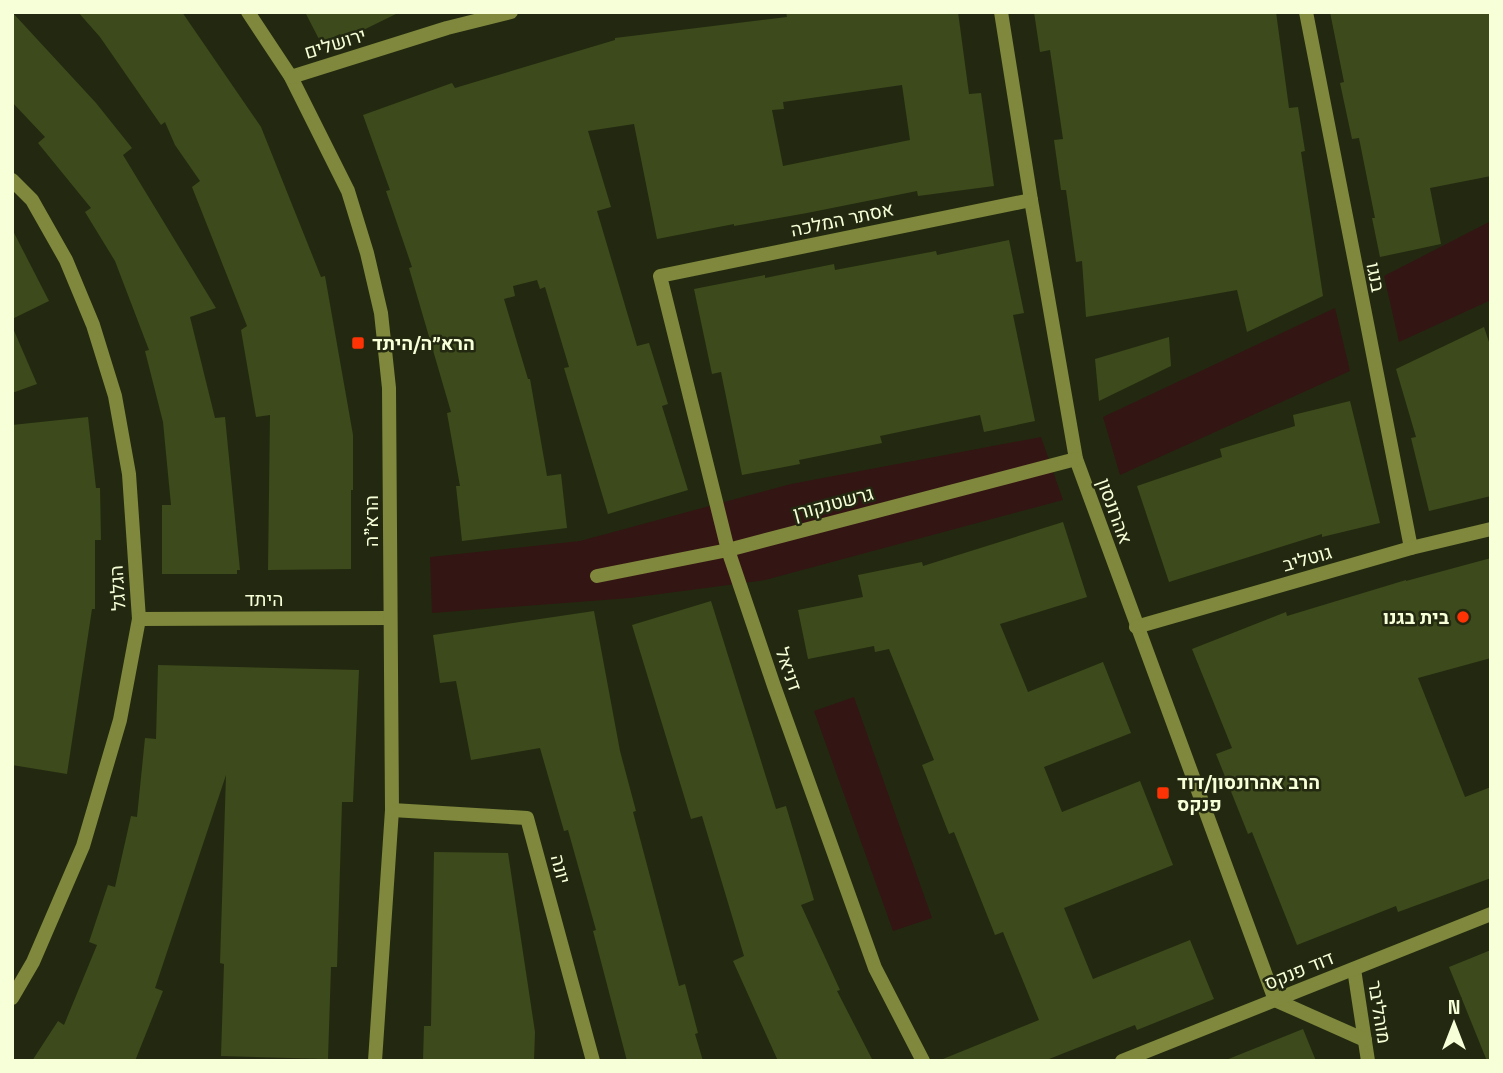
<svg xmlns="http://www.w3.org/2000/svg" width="1503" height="1073" font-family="'Space Grotesk',Heebo,sans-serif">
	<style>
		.green { fill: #331513 }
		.building { fill: #3d4a1c; fill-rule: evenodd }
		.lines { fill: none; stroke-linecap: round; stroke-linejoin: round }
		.minor { stroke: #7f883c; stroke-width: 14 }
		.tertiary { stroke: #7f883c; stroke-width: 14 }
		.poi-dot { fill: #fe3305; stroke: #232910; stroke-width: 2.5 }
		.labels { text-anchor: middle; stroke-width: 5; stroke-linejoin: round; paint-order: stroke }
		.street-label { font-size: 19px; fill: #f7ffd9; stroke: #232910 }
		.poi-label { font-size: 19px; font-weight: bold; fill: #f7ffd9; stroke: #232910; text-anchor: start }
	</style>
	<rect width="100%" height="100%" fill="#232910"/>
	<!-- green -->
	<g class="green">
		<polygon points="1491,221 1491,300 1399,342 1384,276"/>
		<polygon points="1335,308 1350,371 1120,475 1103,417"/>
		<polygon points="1041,437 1063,500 765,580 630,598 432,613 430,557 580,541 791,484"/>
		<polygon points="854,697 932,918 893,931 814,711"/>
	</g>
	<!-- building -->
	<g class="building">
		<polygon points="12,12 96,103 132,148 123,155 216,308 190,317 215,418 225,417 240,570 237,570 237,574 162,574 162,505 171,505 163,422 145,351 149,350 115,261 85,212 91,208 38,143 45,137 12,102"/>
		<polygon points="78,12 182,12 261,127 321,277 325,276 353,435 353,490 351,490 351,569 268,570 270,415 256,417 241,330 247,326 192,187 200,181 175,145 165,122 161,125 100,37"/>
		<polygon points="305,12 400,12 343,40 340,34 321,43"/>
		<path d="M786 12H958L969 94 981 93 994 186 918 196 917 191 807 213 734 226V224L657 239 634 124 588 131 611 207 597 211 637 346 649 343 668 404 662 406 688 490 608 514 564 368 569 367 545 287 540 289 537 280 513 286 515 296 504 299 528 379H530L547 476 561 474 567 528 462 541 456 486H460L447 413 451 412 409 268 412 267 386 191 390 190 363 115 452 83 455 88 615 40V38L787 17ZM902 85 910 140 783 166 772 110 784 109 783 102Z"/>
		<polygon points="1034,12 1276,12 1289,108 1298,107 1305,151 1301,152 1323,296 1247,332 1237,290 1086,317 1082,261 1076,262 1066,190 1061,190 1054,140 1063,139 1050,50 1040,52"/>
		<polygon points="1330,12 1491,12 1491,176 1430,188 1441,244 1380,257 1372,218 1375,218 1359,138 1352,139 1340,83 1344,82"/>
		<polygon points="12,229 49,301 12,319"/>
		<polygon points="1009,240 1024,313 1013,315 1035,421 984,432 980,415 880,436 882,443 799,460 800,464 742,475 721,372 712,374 694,289 765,275 765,278 834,264 835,270 936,251 937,255"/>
		<polygon points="12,326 37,384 12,393"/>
		<polygon points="1484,327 1491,348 1491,496 1429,511 1411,438 1416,437 1396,369"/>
		<polygon points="1169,337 1171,366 1099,401 1095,359"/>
		<polygon points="1350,401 1380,523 1322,537 1322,534 1169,582 1137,486 1222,457 1220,449 1295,426 1293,415"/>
		<polygon points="88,417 96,488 100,488 101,540 95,540 95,609 92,609 67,774 12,765 12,425"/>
		<polygon points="1063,522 1087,597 1000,624 1028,692 1103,662 1131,733 1044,767 1062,812 1140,781 1173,865 1064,908 1093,979 1190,940 1214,999 1137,1030 1135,1025 1044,1061 938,1061 1039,1020 1003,932 995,935 954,832 949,834 922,765 934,760 889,649 875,652 874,646 808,659 798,610 863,597 858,575 922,562 923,566"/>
		<polygon points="1491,558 1491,658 1418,678 1465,797 1491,787 1491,878 1398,912 1396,906 1297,945 1252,832 1248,834 1216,754 1232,748 1192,649 1286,612 1287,616 1406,580 1406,581"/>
		<polygon points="711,601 776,809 786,806 814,900 801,905 840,990 837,991 873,1061 778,1061 733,961 744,956 702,816 691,819 632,625"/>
		<polygon points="594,611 620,751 636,811 633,812 679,986 685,984 698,1033 695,1034 703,1061 627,1061 593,931 596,930 568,830 564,831 540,748 471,760 456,681 440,683 433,635"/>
		<polygon points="158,665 359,670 353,802 342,802 337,967 331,967 328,1059 221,1056 224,964 220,963 226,775 155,988 163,991 135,1061 32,1061 58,1021 64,1025 97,945 89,942 108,885 115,887 131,816 137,817 145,738 156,739"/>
		<polygon points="434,852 508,853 535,1032 534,1061 423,1061 424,1026 431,1026"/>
		<polygon points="1491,950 1491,1061 1487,1061 1449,967"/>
		<polygon points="1303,1029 1316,1061 1227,1061 1226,1060"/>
	</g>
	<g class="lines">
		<!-- minor -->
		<g class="minor">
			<polyline points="1001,12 1031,200 1076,459 1275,1000"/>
			<polyline points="1306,12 1411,548"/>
			<polyline points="12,180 32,200 66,260 93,325 115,396 129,474 139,619 120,720 83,846 33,962 12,998"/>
			<polyline points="597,576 728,550 1076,459"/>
			<polyline points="139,619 390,618"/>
			<polyline points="1136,627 1411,548 1491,529"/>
			<polyline points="392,810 527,818 593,1061"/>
			<polyline points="1354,969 1368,1061"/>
			<polyline points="1275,1000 1365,1040"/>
			<polyline points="923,1061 875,968 774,686 728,550 660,276 1031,200"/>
			<polyline points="1122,1061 1491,914"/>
		</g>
		<!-- tertiary -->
		<g class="tertiary">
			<polyline points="248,12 291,77 348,191 367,253 381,313 389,388 392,810 375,1061"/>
			<polyline points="291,77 447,28 511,12"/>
		</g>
	</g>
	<!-- markers -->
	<g class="poi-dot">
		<rect x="351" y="336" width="14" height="14" rx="3.5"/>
		<circle cx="1463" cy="617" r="7"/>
		<rect x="1156" y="786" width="14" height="14" rx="3.5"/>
	</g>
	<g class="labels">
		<!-- street labels -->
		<g class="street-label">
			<text transform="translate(335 43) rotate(-17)" y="7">ירושלים</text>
			<text transform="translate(842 219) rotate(-12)" y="7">אסתר המלכה</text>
			<text transform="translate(1376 277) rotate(79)" y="7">בנגו</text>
			<text transform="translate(833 503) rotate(-15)" y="7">גרשטנקורן</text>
			<text transform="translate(1115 511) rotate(70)" y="7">אהרונסון</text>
			<text transform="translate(371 521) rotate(-90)" y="7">הרא"ה</text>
			<text transform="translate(1307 558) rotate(-16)" y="7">גוטליב</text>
			<text transform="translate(117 588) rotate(-94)" y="7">הגלגל</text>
			<text x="264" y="606">היתד</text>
			<text transform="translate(789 669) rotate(71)" y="7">דניאל</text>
			<text transform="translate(561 869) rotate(75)" y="7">יונה</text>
			<text transform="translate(1299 970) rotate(-22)" y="7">דוד פנקס</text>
			<text transform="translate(1380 1012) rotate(81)" y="7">מוהליבר</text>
		</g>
		<!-- poi labels -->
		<g class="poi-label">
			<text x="372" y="350">הרא״ה/היתד</text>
			<text x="1449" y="624" text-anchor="end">בית בגנו</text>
			<text x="1177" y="789">הרב אהרונסון/דוד<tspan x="1177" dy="22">פנקס</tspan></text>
		</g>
	</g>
	<!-- border -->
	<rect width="1503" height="1073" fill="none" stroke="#f7ffd9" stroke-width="28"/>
	<!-- north arrow -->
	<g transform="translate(1454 1024)" stroke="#232910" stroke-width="5" paint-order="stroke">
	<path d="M0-5L12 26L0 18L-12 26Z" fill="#f7ffd9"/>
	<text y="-10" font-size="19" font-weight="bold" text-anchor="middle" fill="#f7ffd9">N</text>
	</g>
</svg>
